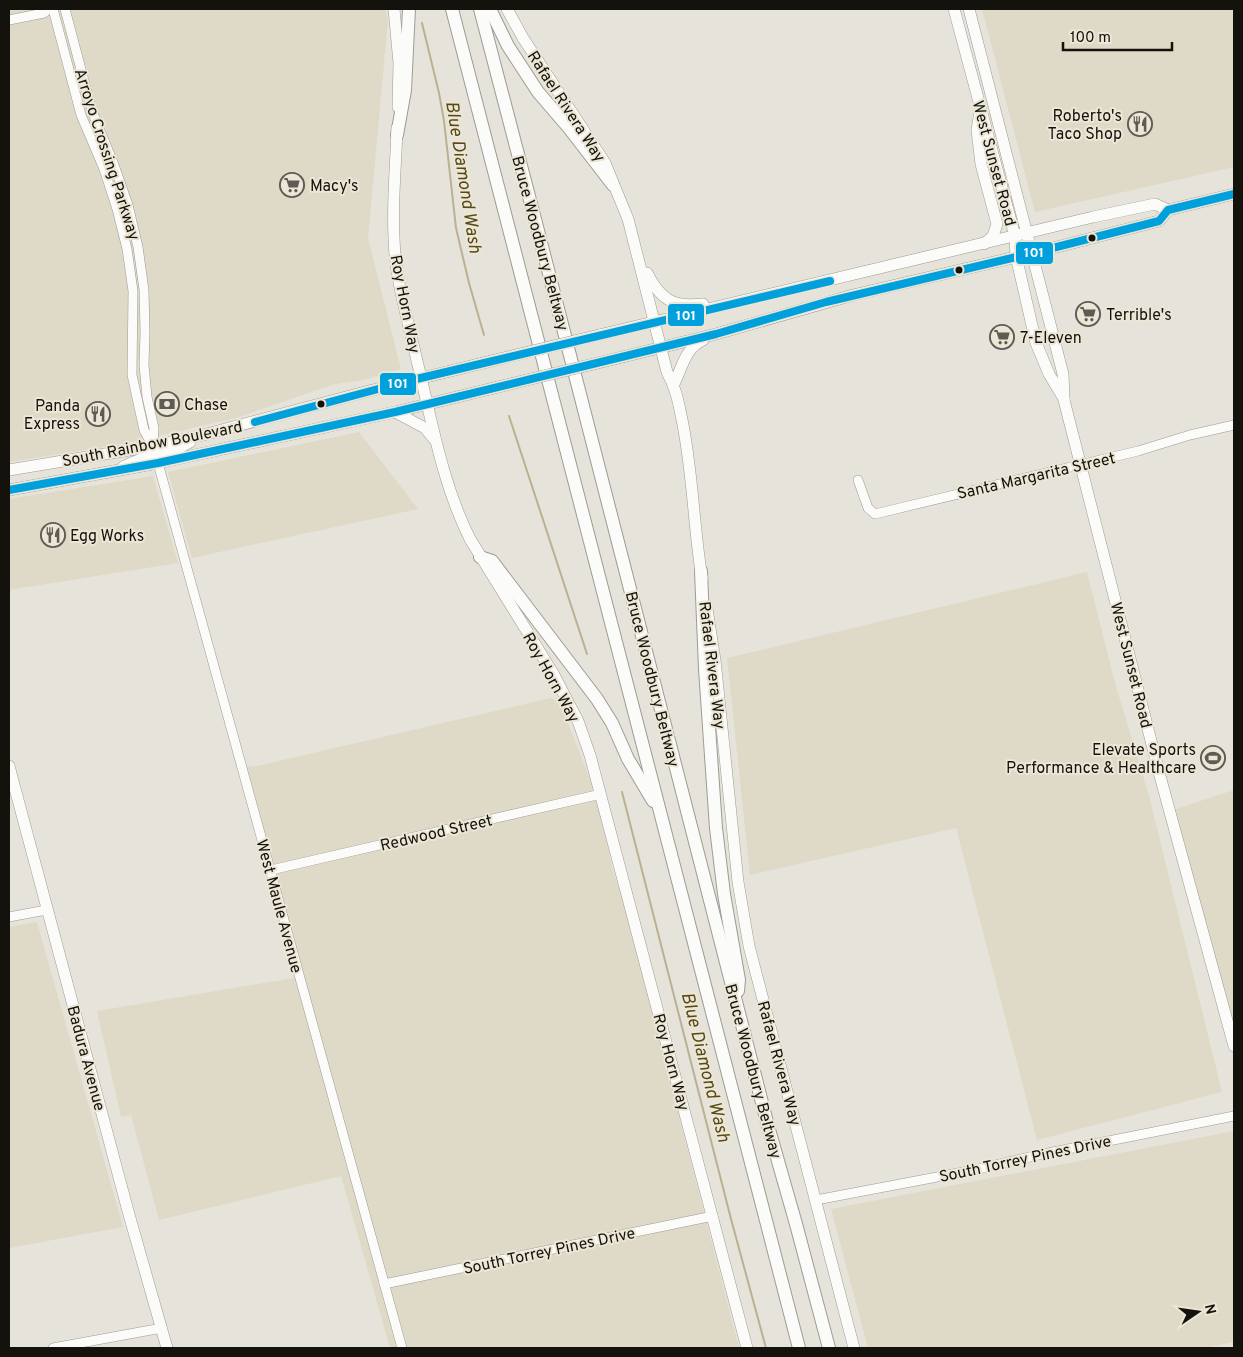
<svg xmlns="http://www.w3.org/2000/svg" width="1243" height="1357" font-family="Overpass,sans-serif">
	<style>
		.built { fill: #dfd9c8 }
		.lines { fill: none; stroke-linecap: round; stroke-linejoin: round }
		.stream { stroke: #bbb191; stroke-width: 2 }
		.minor-casing { stroke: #9d9b94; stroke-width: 10 }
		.major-casing { stroke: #9d9b94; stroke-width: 12 }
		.highway-casing { stroke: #9d9b94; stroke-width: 14 }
		.minor { stroke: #fbfbf9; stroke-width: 9 }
		.major { stroke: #fbfbf9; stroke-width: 11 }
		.highway { stroke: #fbfbf9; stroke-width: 12 }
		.major-bridge-casing { stroke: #9d9b94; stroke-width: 12; stroke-linecap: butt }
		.major-bridge { stroke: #fbfbf9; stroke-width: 11 }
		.bus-1-casing { stroke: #ebe6d5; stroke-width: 11 }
		.bus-1 { stroke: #00a0dc; stroke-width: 8 }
		.bus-dot { fill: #14120c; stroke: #ebe6d5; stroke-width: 2 }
		.labels { text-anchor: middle; stroke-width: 4; stroke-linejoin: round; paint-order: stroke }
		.street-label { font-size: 16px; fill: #14120c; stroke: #ebe6d5 }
		.poi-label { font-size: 16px; fill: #14120c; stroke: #ebe6d5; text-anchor: start }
		.water-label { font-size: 18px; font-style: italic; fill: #574815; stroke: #ebe6d5 }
		.line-badge { stroke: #ebe6d5; stroke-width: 2 }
		.badge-label { font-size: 14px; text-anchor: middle; font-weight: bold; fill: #fff }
	</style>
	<rect width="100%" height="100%" fill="#e6e3da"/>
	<!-- built -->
	<g class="built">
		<polygon points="9,9 385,9 388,20 368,238 401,369 363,380 335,384 236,418 128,443 9,462"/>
		<polygon points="982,9 1234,9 1234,167 1035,212"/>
		<polygon points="359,432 418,509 192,558 168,472"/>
		<polygon points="153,476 178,563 9,590 9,499"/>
		<polygon points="1087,572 1115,683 1149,796 1222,1092 1037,1140 956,828 750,875 727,658"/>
		<polygon points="551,698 560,703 600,805 612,868 623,900 739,1348 390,1348 341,1176 159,1220 131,1115 121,1117 97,1011 294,978 239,767 257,766"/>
		<polygon points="1234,790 1234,1046 1170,811"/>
		<polygon points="37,922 123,1227 9,1248 9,927"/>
		<polygon points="1234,1131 1234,1342 1204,1348 868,1348 831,1209"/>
	</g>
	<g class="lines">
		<!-- stream -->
		<g class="stream">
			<polyline points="422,23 439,93 444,121 456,228 469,283 484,335"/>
			<polyline points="509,416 587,654"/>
			<polyline points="622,792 731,1219 766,1348"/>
		</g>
		<defs>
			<g id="minor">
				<polyline points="53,9 81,115 104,169 117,209 127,249 133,291 132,375 144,430 153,446"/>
				<polyline points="65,9 92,111 114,165 128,205 138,247 144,290 145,333 144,365 147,397 154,428 153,446"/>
				<polyline points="9,20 44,13 48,9"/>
				<polyline points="158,463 402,1348"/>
				<polyline points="858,480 868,508 875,514 1138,451 1190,435 1234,425"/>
				<polyline points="271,870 601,794"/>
				<polyline points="9,917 46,910"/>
				<polyline points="816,1200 974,1170 1038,1155 1234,1116"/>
				<polyline points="384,1284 713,1216"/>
				<polyline points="53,1348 162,1328"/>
			</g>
			<g id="major">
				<polyline points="394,9 399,63 398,107"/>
				<path d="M507 9 523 38 605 163 628 219 667 372C675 386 678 400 681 415 693 469 693 524 702 578"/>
				<polyline points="954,9 1015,236 1016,256 1036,343 1049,374 1064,399"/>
				<polyline points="969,9 1063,374 1064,400 1160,776 1234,1046"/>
				<polyline points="980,112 977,130 981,164 997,224 993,236 984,244"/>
				<path d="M397 128C396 164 392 201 394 238 395 279 408 320 417 361 432 421 442 483 470 539L554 675 578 721 590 755 747 1348"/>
				<path d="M647 273C660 299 673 308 703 304"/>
				<polyline points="599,335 1093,217 1155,204 1168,210"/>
				<polyline points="606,361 716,334 853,295 1033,253 1159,221 1168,210 1234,194"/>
				<path d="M674 384C682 368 685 348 703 340"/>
				<polyline points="395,412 425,428 434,439"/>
				<polyline points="158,463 160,456 164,454 174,451 190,442"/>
				<path d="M123 467C131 462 149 457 154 452L153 446"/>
				<polyline points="9,470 153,446 203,435 365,392 524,353"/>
				<polyline points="9,490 158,463 395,412 510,384"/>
				<polyline points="707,609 715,660 738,882 749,946 854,1348"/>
				<polyline points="9,766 128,1211 167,1348"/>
			</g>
			<g id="highway">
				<polyline points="452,9 799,1348"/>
				<polyline points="480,9 536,223 768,1126 796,1224 829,1348"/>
				<polyline points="490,9 508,46 538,92 569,128 613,185"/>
				<polyline points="397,135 405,90 409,9"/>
				<polyline points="480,557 492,561 597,699 612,723 628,759 653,801"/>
				<polyline points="701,571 705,669 716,828 724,894 739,980 738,991"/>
			</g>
		</defs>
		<!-- minor casing -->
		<use href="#minor" class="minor-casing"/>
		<!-- major casing -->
		<use href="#major" class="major-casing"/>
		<!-- highway casing -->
		<use href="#highway" class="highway-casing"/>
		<!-- minor -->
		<use href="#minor" class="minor"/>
		<!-- major -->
		<use href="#major" class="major"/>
		<!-- highway -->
		<use href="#highway" class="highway"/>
		<defs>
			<g id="major-bridge">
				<polyline points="524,353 599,335"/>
				<polyline points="510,384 606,361"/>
			</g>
		</defs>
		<!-- major-bridge casing -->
		<use href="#major-bridge" class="major-bridge-casing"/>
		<!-- major-bridge -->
		<use href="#major-bridge" class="major-bridge"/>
		<defs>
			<g id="bus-1">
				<polyline points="255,422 408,381 830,281"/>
				<polyline points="9,490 158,463 395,412 716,334 826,302 1033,253 1159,221 1168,210 1234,194"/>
			</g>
		</defs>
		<!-- bus-1 casing -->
		<use href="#bus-1" class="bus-1-casing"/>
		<!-- bus-1 -->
		<use href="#bus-1" class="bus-1"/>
	</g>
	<!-- icons -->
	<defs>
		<symbol id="restaurant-ring" viewBox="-11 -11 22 22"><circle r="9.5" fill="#ebe6d5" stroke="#5e5b54" stroke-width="1.5"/><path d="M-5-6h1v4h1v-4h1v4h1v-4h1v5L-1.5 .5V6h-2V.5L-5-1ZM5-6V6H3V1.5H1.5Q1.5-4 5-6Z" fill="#5e5b54"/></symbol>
		<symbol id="supermarket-ring" viewBox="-11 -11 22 22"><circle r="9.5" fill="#ebe6d5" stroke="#5e5b54" stroke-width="1.5"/><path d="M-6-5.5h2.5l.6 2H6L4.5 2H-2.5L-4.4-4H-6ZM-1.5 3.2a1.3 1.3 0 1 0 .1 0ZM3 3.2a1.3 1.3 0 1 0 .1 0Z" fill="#5e5b54"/></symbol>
		<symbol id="bank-ring" viewBox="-11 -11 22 22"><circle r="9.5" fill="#ebe6d5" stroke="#5e5b54" stroke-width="1.5"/><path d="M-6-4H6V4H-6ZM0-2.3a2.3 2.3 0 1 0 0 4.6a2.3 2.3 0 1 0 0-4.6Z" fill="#5e5b54"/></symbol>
		<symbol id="stadium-ring" viewBox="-11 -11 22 22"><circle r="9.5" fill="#ebe6d5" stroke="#5e5b54" stroke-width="1.5"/><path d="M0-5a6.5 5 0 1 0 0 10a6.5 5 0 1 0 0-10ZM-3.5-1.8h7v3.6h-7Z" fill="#5e5b54"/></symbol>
	</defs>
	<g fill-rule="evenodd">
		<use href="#restaurant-ring" x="1126" y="110" width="28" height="28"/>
		<use href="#supermarket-ring" x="278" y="171" width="28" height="28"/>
		<use href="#supermarket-ring" x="1074" y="300" width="28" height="28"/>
		<use href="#supermarket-ring" x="988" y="323" width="28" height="28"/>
		<use href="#bank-ring" x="153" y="390" width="28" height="28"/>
		<use href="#restaurant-ring" x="84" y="400" width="28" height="28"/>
		<use href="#restaurant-ring" x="39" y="521" width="28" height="28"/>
		<use href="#stadium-ring" x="1199" y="744" width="28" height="28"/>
	</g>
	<!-- markers -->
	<g class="bus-dot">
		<circle cx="1092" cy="238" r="4.5"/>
		<circle cx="959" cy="270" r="4.5"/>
		<circle cx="321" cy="404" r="4.5"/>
	</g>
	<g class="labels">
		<!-- street labels -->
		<g class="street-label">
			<text transform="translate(567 106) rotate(57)" y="6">Rafael Rivera Way</text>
			<text transform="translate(108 154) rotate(72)" y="6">Arroyo Crossing Parkway</text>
			<text transform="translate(995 163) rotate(75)" y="6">West Sunset Road</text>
			<text transform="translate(541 243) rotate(75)" y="6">Bruce Woodbury Beltway</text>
			<text transform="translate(406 304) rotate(79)" y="6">Roy Horn Way</text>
			<text transform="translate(152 443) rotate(-11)" y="6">South Rainbow Boulevard</text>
			<text transform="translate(1036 475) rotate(-13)" y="6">Santa Margarita Street</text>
			<text transform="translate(713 665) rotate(83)" y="6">Rafael Rivera Way</text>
			<text transform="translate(1132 665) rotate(76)" y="6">West Sunset Road</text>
			<text transform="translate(552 677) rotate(61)" y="6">Roy Horn Way</text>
			<text transform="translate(653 679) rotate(76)" y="6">Bruce Woodbury Beltway</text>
			<text transform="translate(436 832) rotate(-13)" y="6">Redwood Street</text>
			<text transform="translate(280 906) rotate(75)" y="6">West Maule Avenue</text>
			<text transform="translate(87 1058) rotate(75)" y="6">Badura Avenue</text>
			<text transform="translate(672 1062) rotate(75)" y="6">Roy Horn Way</text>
			<text transform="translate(780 1063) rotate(75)" y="6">Rafael Rivera Way</text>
			<text transform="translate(754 1071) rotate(75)" y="6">Bruce Woodbury Beltway</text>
			<text transform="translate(1025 1158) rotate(-12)" y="6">South Torrey Pines Drive</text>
			<text transform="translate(549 1250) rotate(-12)" y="6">South Torrey Pines Drive</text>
		</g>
		<!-- poi labels -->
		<g class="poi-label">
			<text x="1122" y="121" text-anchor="end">Roberto's<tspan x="1122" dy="18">Taco Shop</tspan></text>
			<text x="310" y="191">Macy's</text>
			<text x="1106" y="320">Terrible's</text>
			<text x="1020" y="343">7-Eleven</text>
			<text x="184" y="410">Chase</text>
			<text x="80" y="411" text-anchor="end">Panda<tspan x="80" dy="18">Express</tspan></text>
			<text x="70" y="541">Egg Works</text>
			<text x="1196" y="755" text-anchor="end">Elevate Sports<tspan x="1196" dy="18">Performance &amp; Healthcare</tspan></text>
		</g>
		<!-- water labels -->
		<g class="water-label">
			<text transform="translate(464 177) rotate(81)" y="6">Blue Diamond Wash</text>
			<text transform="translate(706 1067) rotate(76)" y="6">Blue Diamond Wash</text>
		</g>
	</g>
	<g class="line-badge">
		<rect x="1015" y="241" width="39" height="24" rx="5" fill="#00a0dc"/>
		<rect x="667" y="303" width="38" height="24" rx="5" fill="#00a0dc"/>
		<rect x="379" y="372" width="38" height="24" rx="5" fill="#00a0dc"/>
	</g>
	<g class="badge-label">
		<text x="1034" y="257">101</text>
		<text x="686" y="320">101</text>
		<text x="398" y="388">101</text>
	</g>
	<!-- border -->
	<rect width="1243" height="1357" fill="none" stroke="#14120c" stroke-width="20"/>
	<!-- north arrow -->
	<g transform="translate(1198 1312) rotate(77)" stroke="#ebe6d5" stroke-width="4" paint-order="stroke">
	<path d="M0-4L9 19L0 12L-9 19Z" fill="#14120c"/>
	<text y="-8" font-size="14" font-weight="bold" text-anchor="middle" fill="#14120c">N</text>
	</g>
	<!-- scale -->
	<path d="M1063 42v8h109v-8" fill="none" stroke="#14120c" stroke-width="2.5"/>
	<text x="1070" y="42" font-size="15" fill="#14120c" stroke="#ebe6d5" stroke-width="4" paint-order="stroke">100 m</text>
</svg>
